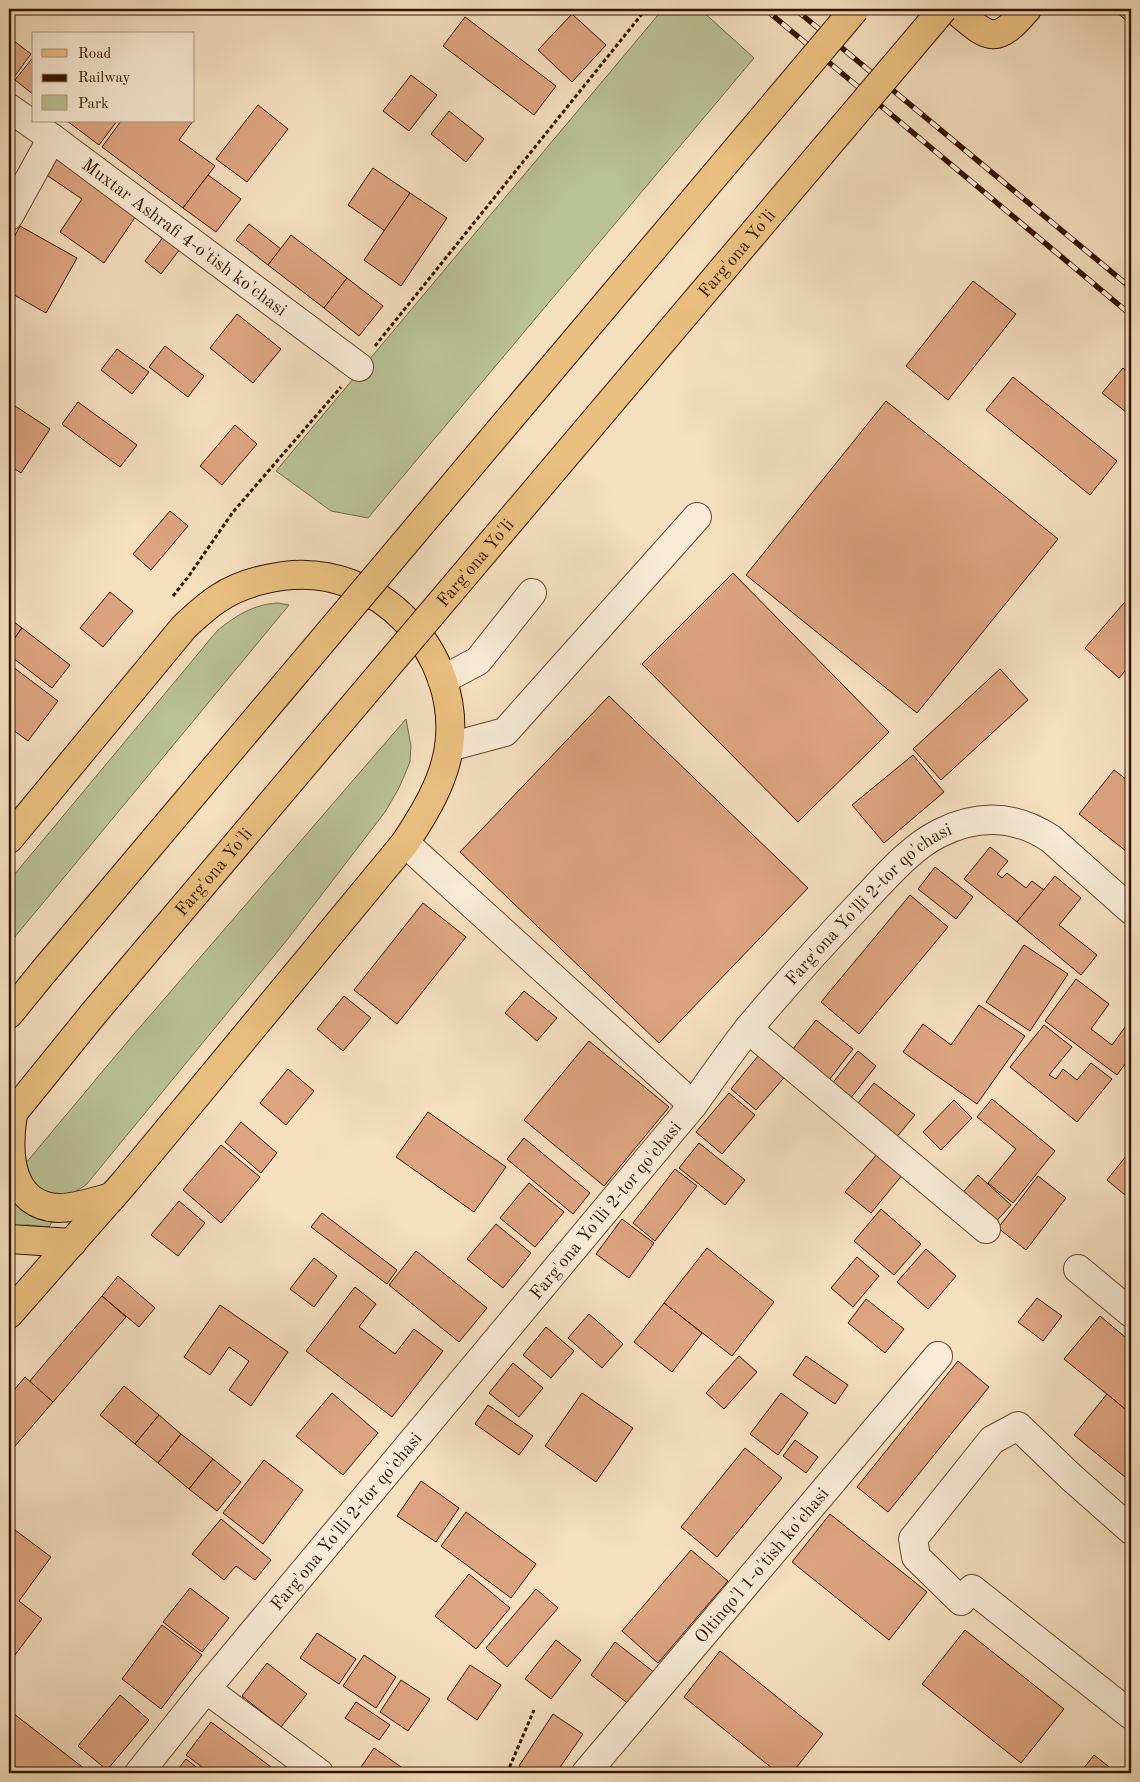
<svg xmlns="http://www.w3.org/2000/svg" width="1140" height="1782" font-family="'Old Standard TT',serif">
	<style>
		.green { fill: #b9c294; stroke: #766b4a }
		.building { fill: #dda481; stroke: #341401 }
		.lines { fill: none; stroke-linecap: round; stroke-linejoin: round }
		.minor-casing { stroke: #644730; stroke-width: 30 }
		.major-casing { stroke: #341401; stroke-width: 30 }
		.path { stroke: #341401; stroke-width: 3; stroke-dasharray: 4 2.5; stroke-linecap: butt }
		.minor { stroke: #f8ead5; stroke-width: 28 }
		.major { stroke: #eac080; stroke-width: 28 }
		.rail-casing { stroke: #341401; stroke-width: 5.5 }
		.rail { stroke: #f8ead5; stroke-width: 4; stroke-dasharray: 11; stroke-linecap: butt }
		.major-bridge-casing { stroke: #341401; stroke-width: 30; stroke-linecap: butt }
		.major-bridge { stroke: #eac080; stroke-width: 28 }
		.labels { text-anchor: middle; stroke-width: 4; stroke-linejoin: round; paint-order: stroke }
		.street-label { font-size: 18px; fill: #341401; stroke: #f8ead5 }
	</style>
	<rect width="100%" height="100%" fill="#f4dfbf"/>
	<filter id="stains"><feTurbulence type="fractalNoise" baseFrequency=".004" numOctaves="4"/><feColorMatrix values="0 0 0 0 .2 0 0 0 0 .09 0 0 0 0 .02 0 0 0 .5 -.17"/></filter>
	<radialGradient id="worn" r=".72"><stop offset=".6" stop-color="#630" stop-opacity="0"/><stop offset="1" stop-color="#630" stop-opacity=".3"/></radialGradient>
	<!-- green -->
	<g class="green">
		<polygon points="663,9 700,9 754,58 368,518 331,511 276,471"/>
		<path d="M278 603 289 605 9 944V881L217 631C235 616 254 604 278 603Z"/>
		<polygon points="406,719 411,746 410,762 399,788 385,812 287,940 86,1185 73,1193 50,1195 32,1184 25,1164 128,1041"/>
		<polygon points="9,1189 55,1217 49,1227 28,1225 9,1226"/>
	</g>
	<!-- building -->
	<g class="building">
		<polygon points="1112,9 1131,9 1131,24"/>
		<polygon points="572,14 606,45 572,82 538,50"/>
		<polygon points="465,17 556,86 534,115 443,46"/>
		<polygon points="9,37 31,54 9,84"/>
		<polygon points="34,56 34,95 15,80"/>
		<polygon points="411,75 437,95 409,131 383,111"/>
		<polygon points="258,105 288,129 247,182 216,159"/>
		<polygon points="449,111 484,139 466,162 431,134"/>
		<polygon points="67,121 117,121 99,145"/>
		<polygon points="121,121 193,121 179,140 215,166 183,208 102,147"/>
		<polygon points="56,157 138,213 104,263 60,232 82,199 45,174"/>
		<polygon points="373,168 410,193 385,231 348,205"/>
		<polygon points="208,175 241,199 216,232 183,208"/>
		<polygon points="410,193 447,218 401,286 364,260"/>
		<polygon points="249,224 281,249 268,265 236,240"/>
		<polygon points="20,226 77,258 46,313 9,292 9,247"/>
		<polygon points="291,235 347,278 324,308 268,265"/>
		<polygon points="164,236 180,249 161,274 145,261"/>
		<polygon points="347,278 383,306 359,336 324,308"/>
		<polygon points="973,281 1016,314 948,400 906,366"/>
		<polygon points="237,314 281,349 253,383 210,348"/>
		<polygon points="165,346 204,376 188,397 149,367"/>
		<polygon points="117,349 149,372 132,394 101,370"/>
		<polygon points="1123,368 1131,376 1131,416 1102,393"/>
		<polygon points="1013,377 1117,461 1090,495 986,410"/>
		<polygon points="886,401 1058,539 917,713 746,575"/>
		<polygon points="9,402 50,429 21,473 9,465"/>
		<polygon points="78,402 137,445 120,467 62,424"/>
		<polygon points="235,425 257,444 222,485 200,466"/>
		<polygon points="170,511 188,526 151,570 133,554"/>
		<polygon points="733,573 889,732 798,822 642,664"/>
		<polygon points="110,592 133,611 103,647 80,628"/>
		<polygon points="1131,595 1131,664 1119,678 1085,648"/>
		<polygon points="9,618 22,628 9,646"/>
		<polygon points="22,628 70,665 52,688 9,655 9,646"/>
		<polygon points="9,664 58,701 28,741 9,727"/>
		<polygon points="1000,669 1028,700 941,780 913,749"/>
		<polygon points="609,696 808,888 659,1043 460,852"/>
		<polygon points="913,755 944,792 884,843 852,805"/>
		<polygon points="1114,770 1131,783 1131,855 1079,814"/>
		<polygon points="990,847 1008,861 997,874 1002,878 1007,873 1026,888 1032,881 1044,890 1017,922 964,879"/>
		<polygon points="935,867 973,897 956,919 918,889"/>
		<polygon points="1055,876 1081,898 1059,925 1097,955 1081,975 1017,922"/>
		<polygon points="910,895 948,927 859,1034 821,1002"/>
		<polygon points="423,903 466,937 397,1024 354,990"/>
		<polygon points="1024,945 1068,974 1030,1031 986,1002"/>
		<polygon points="1076,979 1109,1004 1091,1029 1112,1045 1131,1019 1131,1056 1117,1075 1045,1021"/>
		<polygon points="524,991 557,1018 537,1041 505,1013"/>
		<polygon points="344,996 371,1018 343,1051 317,1029"/>
		<polygon points="979,1005 1025,1036 977,1104 903,1052 923,1024 951,1045"/>
		<polygon points="816,1020 853,1049 829,1080 792,1050"/>
		<polygon points="1044,1025 1072,1047 1049,1075 1056,1079 1063,1069 1077,1080 1091,1063 1112,1079 1077,1122 1010,1067"/>
		<polygon points="589,1041 669,1107 604,1186 524,1120"/>
		<polygon points="763,1050 789,1072 756,1110 731,1089"/>
		<polygon points="858,1051 876,1066 850,1099 831,1085"/>
		<polygon points="288,1069 314,1091 286,1125 260,1103"/>
		<polygon points="874,1083 915,1115 895,1139 854,1108"/>
		<polygon points="729,1093 755,1115 722,1154 696,1132"/>
		<polygon points="992,1099 1055,1151 1013,1203 988,1183 1016,1149 977,1117"/>
		<polygon points="954,1100 972,1118 941,1150 923,1132"/>
		<polygon points="428,1112 506,1167 474,1212 396,1157"/>
		<polygon points="241,1122 277,1153 261,1173 225,1142"/>
		<polygon points="524,1138 590,1193 573,1214 507,1159"/>
		<polygon points="699,1143 745,1180 725,1205 679,1168"/>
		<polygon points="221,1145 260,1177 221,1223 183,1190"/>
		<polygon points="1131,1150 1131,1200 1107,1180"/>
		<polygon points="878,1153 903,1174 871,1213 845,1192"/>
		<polygon points="675,1169 697,1186 655,1241 633,1223"/>
		<polygon points="978,1175 1011,1205 992,1226 959,1197"/>
		<polygon points="1038,1176 1066,1198 1026,1250 998,1228"/>
		<polygon points="529,1183 564,1212 535,1247 500,1218"/>
		<polygon points="179,1201 205,1223 178,1256 151,1235"/>
		<polygon points="881,1209 921,1244 894,1275 854,1241"/>
		<polygon points="322,1213 397,1270 387,1284 311,1227"/>
		<polygon points="622,1219 654,1243 629,1278 596,1254"/>
		<polygon points="496,1224 531,1253 503,1288 467,1259"/>
		<polygon points="707,1248 774,1302 732,1356 664,1303"/>
		<polygon points="926,1249 956,1276 928,1309 897,1282"/>
		<polygon points="416,1251 487,1308 459,1342 389,1285"/>
		<polygon points="857,1257 879,1276 853,1307 831,1288"/>
		<polygon points="314,1258 337,1276 314,1307 290,1289"/>
		<polygon points="118,1276 155,1308 139,1327 102,1296"/>
		<polygon points="355,1287 376,1304 359,1327 395,1354 414,1329 443,1351 392,1417 306,1351"/>
		<polygon points="102,1296 126,1317 53,1402 29,1382"/>
		<polygon points="1037,1298 1062,1316 1043,1341 1018,1322"/>
		<polygon points="866,1299 904,1329 885,1353 848,1323"/>
		<polygon points="664,1303 702,1333 672,1372 634,1342"/>
		<polygon points="220,1305 288,1352 251,1406 229,1390 249,1361 229,1347 210,1375 184,1357"/>
		<polygon points="589,1314 623,1344 602,1368 568,1338"/>
		<polygon points="1100,1316 1131,1342 1131,1414 1064,1359"/>
		<polygon points="546,1327 574,1351 551,1378 523,1355"/>
		<polygon points="739,1356 757,1372 724,1409 706,1393"/>
		<polygon points="806,1356 848,1385 835,1404 793,1375"/>
		<polygon points="958,1361 989,1387 888,1512 857,1487"/>
		<polygon points="513,1363 543,1388 519,1417 489,1393"/>
		<polygon points="25,1377 53,1402 9,1453 9,1396"/>
		<polygon points="124,1386 159,1415 135,1444 100,1415"/>
		<polygon points="332,1393 378,1433 343,1475 296,1436"/>
		<polygon points="582,1393 633,1428 596,1482 545,1446"/>
		<polygon points="781,1393 808,1413 778,1455 750,1434"/>
		<polygon points="1107,1394 1131,1414 1131,1482 1074,1435"/>
		<polygon points="488,1405 533,1436 519,1455 475,1424"/>
		<polygon points="159,1415 181,1434 158,1463 135,1444"/>
		<polygon points="181,1434 213,1459 189,1489 158,1463"/>
		<polygon points="795,1440 818,1457 806,1473 783,1456"/>
		<polygon points="745,1448 782,1478 717,1557 681,1527"/>
		<polygon points="213,1459 241,1482 217,1511 189,1489"/>
		<polygon points="264,1460 303,1490 263,1544 223,1513"/>
		<polygon points="421,1481 459,1508 436,1542 397,1516"/>
		<polygon points="466,1512 536,1564 511,1598 441,1546"/>
		<polygon points="830,1514 927,1592 889,1640 792,1562"/>
		<polygon points="221,1519 271,1560 255,1580 236,1566 224,1580 192,1554"/>
		<polygon points="11,1527 51,1557 19,1601 42,1619 9,1663 9,1530"/>
		<polygon points="691,1550 728,1581 658,1663 622,1631"/>
		<polygon points="469,1574 510,1608 476,1649 435,1616"/>
		<polygon points="190,1588 229,1618 202,1652 163,1622"/>
		<polygon points="536,1589 558,1608 507,1667 486,1648"/>
		<polygon points="162,1625 202,1655 161,1709 122,1679"/>
		<polygon points="965,1630 1064,1709 1021,1763 922,1684"/>
		<polygon points="317,1633 356,1659 339,1684 300,1658"/>
		<polygon points="556,1640 581,1660 551,1699 525,1679"/>
		<polygon points="615,1642 655,1673 630,1705 591,1675"/>
		<polygon points="720,1651 823,1734 792,1773 778,1773 684,1697"/>
		<polygon points="364,1655 396,1677 376,1708 343,1686"/>
		<polygon points="267,1663 307,1694 281,1727 242,1696"/>
		<polygon points="470,1665 501,1685 477,1720 447,1699"/>
		<polygon points="401,1680 430,1699 408,1731 380,1712"/>
		<polygon points="120,1695 149,1720 107,1770 78,1746"/>
		<polygon points="356,1702 390,1725 379,1740 345,1718"/>
		<polygon points="9,1710 90,1773 15,1773 9,1769"/>
		<polygon points="553,1714 583,1734 556,1773 531,1773 519,1766"/>
		<polygon points="211,1722 279,1773 210,1773 186,1755"/>
		<polygon points="374,1748 404,1769 401,1773 357,1773"/>
		<polygon points="1094,1755 1117,1773 1080,1773"/>
		<polygon points="186,1759 204,1773 175,1773"/>
	</g>
	<g class="lines">
		<defs>
			<g id="minor">
				<path id="s1" d="M9 108 52 138 359 367"/>
				<polyline points="9,216 52,138"/>
				<polyline points="442,680 478,661 532,593"/>
				<polyline points="449,747 505,732 697,517"/>
				<polyline points="405,843 693,1105"/>
				<polyline points="748,1029 986,1229"/>
				<polyline points="1078,1269 1131,1313"/>
				<polyline points="972,1589 1131,1715"/>
				<polyline points="961,1601 916,1557 913,1539 992,1440 1018,1426 1071,1477 1131,1530"/>
				<polyline points="206,1689 319,1773"/>
				<path id="s2" d="M139 1773 206 1689 693 1105C711 1080 729 1053 749 1028 785 985 824 942 863 901 885 878 911 847 940 833 978 814 1015 815 1051 839L1131 910"/>
				<path id="s3" d="M586 1773 938 1356"/>
			</g>
			<g id="major">
				<path d="M954 9C988 37 994 48 1027 9"/>
				<path d="M9 839 184 627C195 617 206 606 219 598 237 586 262 579 283 576 379 563 462 653 449 747 444 782 424 814 405 843L125 1182 9 1314"/>
				<polyline points="9,1014 44,971"/>
				<path d="M13 1114C7 1151 8 1206 59 1208 77 1208 95 1201 112 1197"/>
				<polyline points="9,1118 94,1013"/>
				<polyline points="9,1239 72,1243"/>
			</g>
		</defs>
		<!-- minor casing -->
		<use href="#minor" class="minor-casing"/>
		<!-- major casing -->
		<use href="#major" class="major-casing"/>
		<!-- path -->
		<g class="path">
			<polyline points="375,346 646,9"/>
			<polyline points="173,596 188,577 233,512 341,387"/>
			<polyline points="507,1773 534,1710"/>
		</g>
		<!-- minor -->
		<use href="#minor" class="minor"/>
		<!-- major -->
		<use href="#major" class="major"/>
		<defs>
			<g id="rail">
				<polyline points="765,9 1131,315"/>
				<polyline points="795,9 1131,288"/>
			</g>
		</defs>
		<!-- rail casing -->
		<use href="#rail" class="rail-casing"/>
		<!-- rail -->
		<use href="#rail" class="rail"/>
		<defs>
			<g id="major-bridge">
				<polyline points="44,971 855,9"/>
				<path id="s4" d="M94 1013 943 9"/>
			</g>
		</defs>
		<!-- major-bridge casing -->
		<use href="#major-bridge" class="major-bridge-casing"/>
		<!-- major-bridge -->
		<use href="#major-bridge" class="major-bridge"/>
	</g>
	<g class="labels">
		<!-- street labels -->
		<g class="street-label">
			<text dy="6" stroke="none"><textPath href="#s1" startOffset="218">Muxtar Ashrafi 4-o'tish ko'chasi</textPath></text>
			<text dy="6" stroke="none"><textPath href="#s4" startOffset="995">Farg'ona Yo'li</textPath></text>
			<text dy="6" stroke="none"><textPath href="#s4" startOffset="590">Farg'ona Yo'li</textPath></text>
			<text dy="6" stroke="none"><textPath href="#s4" startOffset="185">Farg'ona Yo'li</textPath></text>
			<text dy="6" stroke="none"><textPath href="#s2" startOffset="1136">Farg'ona Yo'lli 2-tor qo'chasi</textPath></text>
			<text dy="6" stroke="none"><textPath href="#s2" startOffset="731">Farg'ona Yo'lli 2-tor qo'chasi</textPath></text>
			<text dy="6" stroke="none"><textPath href="#s2" startOffset="326">Farg'ona Yo'lli 2-tor qo'chasi</textPath></text>
			<text dy="6" stroke="none"><textPath href="#s3" startOffset="272">Oltinqo'l 1-o'tish ko'chasi</textPath></text>
		</g>
	</g>
	<!-- margin -->
	<rect width="1140" height="1782" fill="none" stroke="#f4dfbf" stroke-width="30"/>
	<rect x="10" y="10" width="1120" height="1762" fill="none" stroke="#341401" stroke-width="2.5"/>
	<rect x="15" y="15" width="1110" height="1752" fill="none" stroke="#341401"/>
	<!-- legend -->
	<rect x="32" y="32" width="162" height="90" fill="#f8ead5" stroke="#aa9480"/>
	<rect x="42" y="49" width="25" height="8" fill="#eac080" stroke="#aa9480"/>
	<text x="78" y="58" font-size="15" fill="#341401">Road</text>
	<rect x="42" y="74" width="25" height="8" fill="#341401" stroke="#aa9480"/>
	<text x="78" y="82" font-size="15" fill="#341401">Railway</text>
	<rect x="42" y="95" width="25" height="15" fill="#b9c294" stroke="#aa9480"/>
	<text x="78" y="108" font-size="15" fill="#341401">Park</text>
	<rect width="100%" height="100%" filter="url(#stains)"/>
	<rect width="100%" height="100%" fill="url(#worn)"/>
</svg>
